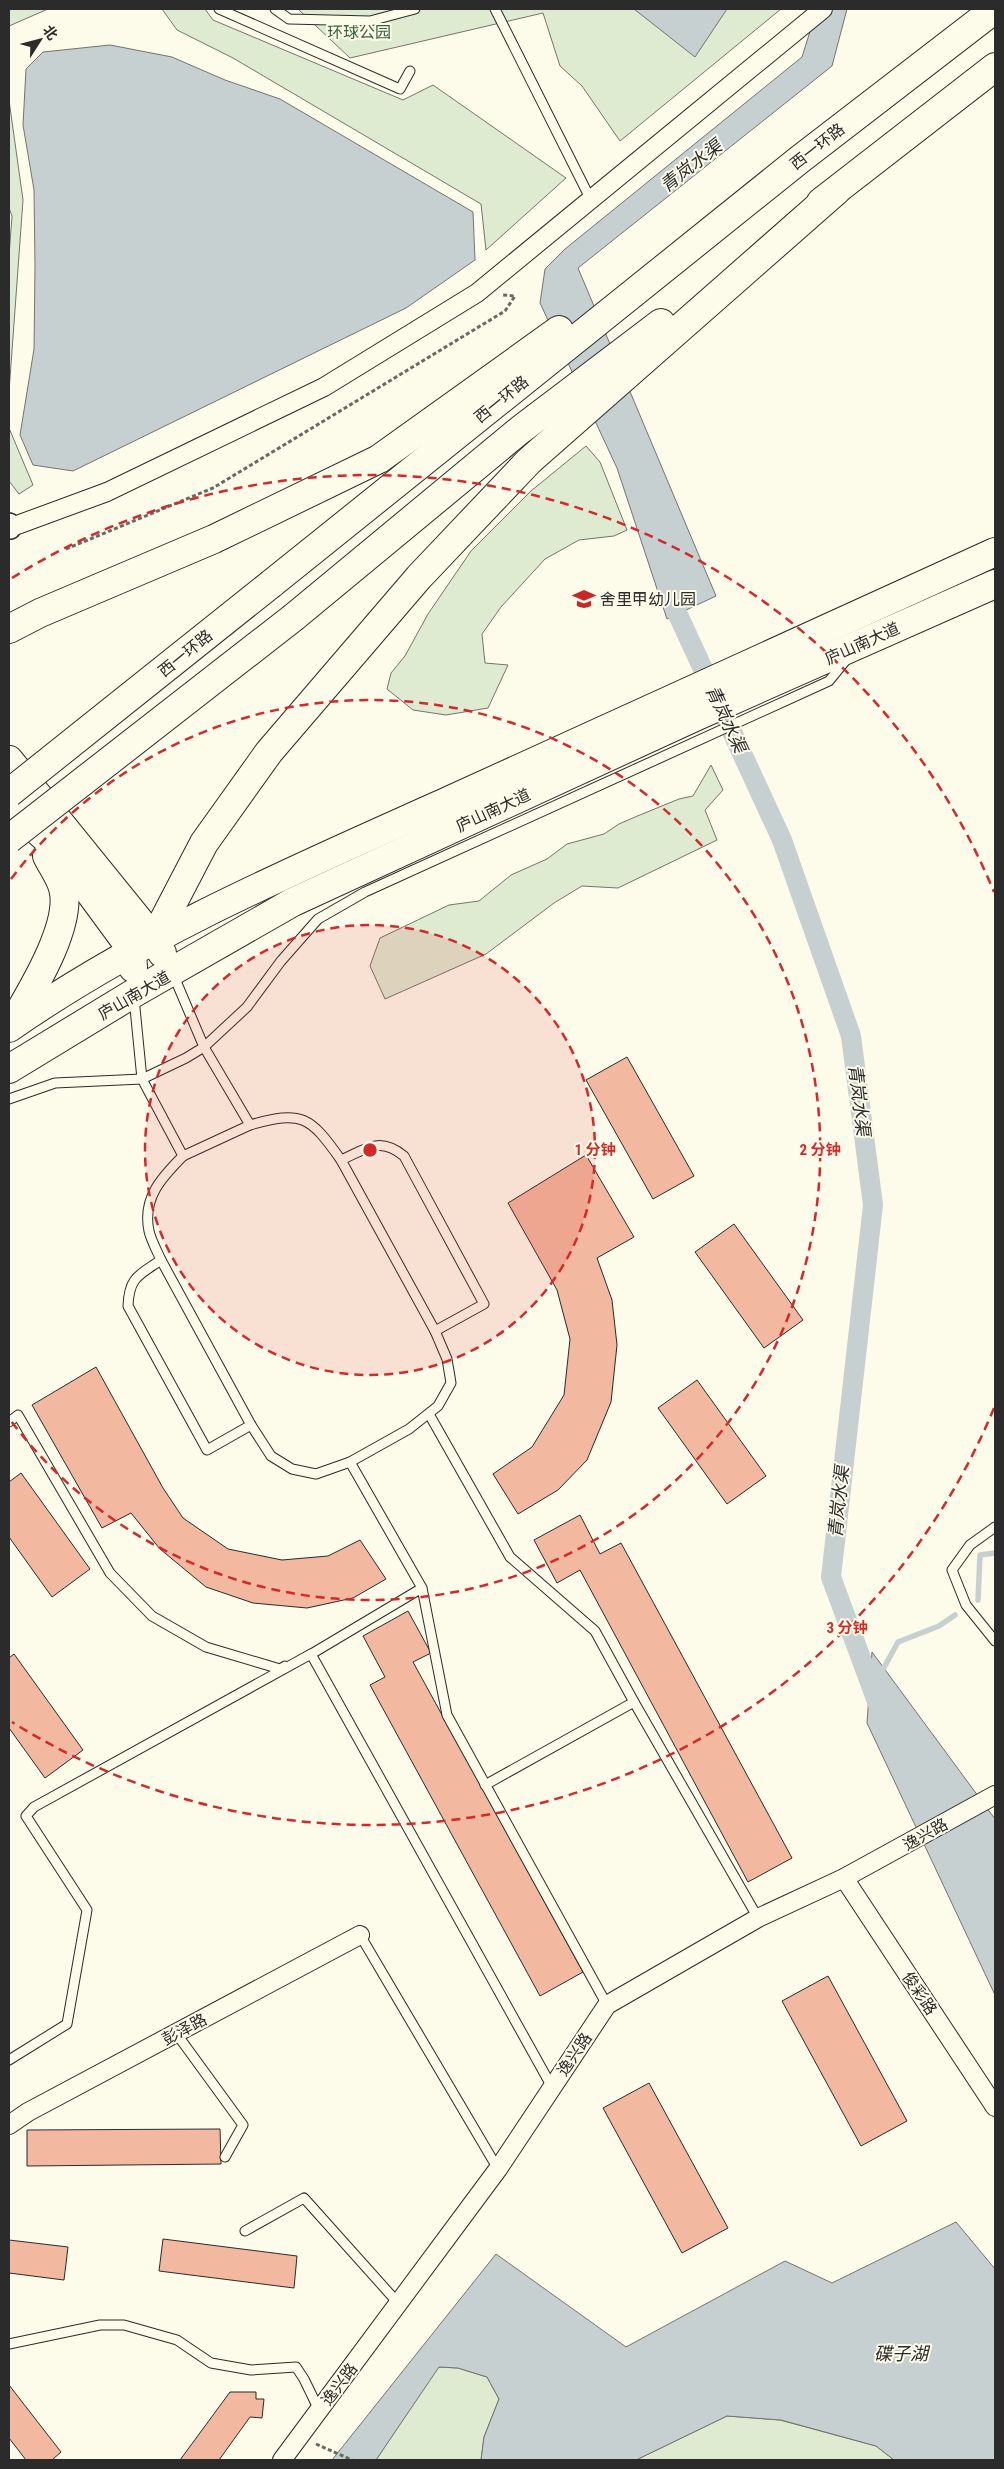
<svg xmlns="http://www.w3.org/2000/svg" width="1004" height="2469" font-family="'Roboto Condensed','Noto Sans SC',sans-serif">
	<style>
		.green { fill: #deebd1; stroke: #74746e }
		.water { fill: #c7d0d0; stroke: #74746e }
		.lines { fill: none; stroke-linecap: round; stroke-linejoin: round }
		.stream { stroke: #c7d0d0; stroke-width: 5.5 }
		.canal { stroke: #c7d0d0; stroke-width: 20 }
		.building { fill: #f2b8a0; stroke: #2b2b2b }
		.service-casing { stroke: #2b2b2b; stroke-width: 11 }
		.minor-casing { stroke: #2b2b2b; stroke-width: 20 }
		.tertiary-casing { stroke: #2b2b2b; stroke-width: 24 }
		.trunk-casing { stroke: #2b2b2b; stroke-width: 30 }
		.path { stroke: #6a6964; stroke-width: 3; stroke-dasharray: 4 2.5; stroke-linecap: butt }
		.service { stroke: #fdfbea; stroke-width: 9 }
		.minor { stroke: #fdfbea; stroke-width: 18 }
		.tertiary { stroke: #fdfbea; stroke-width: 21 }
		.trunk { stroke: #fdfbea; stroke-width: 28 }
		.trunk-bridge-casing { stroke: #2b2b2b; stroke-width: 30; stroke-linecap: butt }
		.trunk-bridge { stroke: #fdfbea; stroke-width: 28 }
		.ring { fill: none; stroke: #d62828; stroke-width: 2.5; stroke-dasharray: 9 6 }
		.labels { text-anchor: middle; stroke-width: 4; stroke-linejoin: round; paint-order: stroke }
		.park-label { font-size: 16px; fill: #34623c; stroke: #fdfbea }
		.street-label { font-size: 16px; fill: #2b2b2b; stroke: #fdfbea }
		.poi-label { font-size: 16px; fill: #2b2b2b; stroke: #fdfbea; text-anchor: start }
		.water-label { font-size: 18px; font-style: italic; fill: #2b2b2b; stroke: #fdfbea }
		.centre { fill: #d62828; stroke: #fdfbea; stroke-width: 2.5 }
		.ring-label { font-size: 15px; text-anchor: middle; font-weight: bold; fill: #d62828; stroke: #fdfbea; stroke-width: 4; stroke-linejoin: round; paint-order: stroke }
	</style>
	<rect width="100%" height="100%" fill="#fdfbea"/>
	<!-- green -->
	<g class="green">
		<polygon points="9,9 48,9 9,26"/>
		<polygon points="162,9 205,9 213,20 403,100 433,85 566,178 486,250 481,204 233,58 177,30"/>
		<polygon points="298,9 781,9 620,141 582,86 560,66 543,13 350,58"/>
		<polygon points="9,100 23,200 9,392 9,256 12,216 9,208"/>
		<polygon points="9,428 33,485 19,494 9,481"/>
		<polygon points="586,446 600,462 627,530 614,536 579,540 545,559 501,607 482,634 485,663 508,665 488,708 446,715 413,710 387,689 391,673 405,656 428,614 471,551 531,491"/>
		<polygon points="711,765 723,790 705,810 717,840 618,888 582,886 554,903 486,954 385,999 370,966 380,938 449,905 479,901 511,875 547,859 567,844 604,834 619,824 635,817 679,799 693,796"/>
		<polygon points="438,2367 458,2368 487,2377 499,2399 484,2437 481,2460 376,2460"/>
		<polygon points="727,2416 780,2420 876,2446 894,2460 636,2460"/>
	</g>
	<!-- water -->
	<g class="water">
		<polygon points="634,9 727,9 695,57"/>
		<polygon points="817,9 847,9 832,66 578,268 716,596 667,619 617,468 540,303 545,269 565,249 802,57"/>
		<polygon points="110,45 172,57 225,80 280,99 473,212 475,260 406,308 73,471 33,465 20,435 34,349 35,266 34,190 23,125 26,69 43,52"/>
		<polygon points="872,1652 995,1819 995,1995 867,1723"/>
		<polygon points="956,2222 995,2269 995,2460 894,2460 876,2446 781,2420 727,2416 636,2460 481,2460 484,2437 499,2399 487,2377 458,2368 439,2367 376,2460 332,2460 496,2254 626,2347 785,2261 832,2283"/>
	</g>
	<g class="lines">
		<!-- stream -->
		<g class="stream">
			<polyline points="978,1600 980,1555 995,1553"/>
			<polyline points="881,1673 898,1642 939,1626 955,1615"/>
		</g>
		<!-- canal -->
		<polyline class="canal" points="667,591 782,840 851,1036 873,1205 831,1577 879,1707"/>
	</g>
	<!-- building -->
	<g class="building">
		<polygon points="627,1057 694,1176 653,1199 586,1080"/>
		<polygon points="586,1155 634,1237 597,1258 612,1300 617,1345 611,1402 587,1460 558,1490 518,1514 493,1474 532,1447 564,1395 570,1339 557,1290 508,1203"/>
		<polygon points="734,1224 803,1320 764,1348 695,1252"/>
		<polygon points="96,1367 163,1488 183,1518 228,1549 282,1560 328,1556 360,1540 386,1579 353,1598 307,1608 253,1603 206,1587 160,1549 131,1513 102,1528 32,1405"/>
		<polygon points="697,1380 766,1476 727,1504 658,1408"/>
		<polygon points="21,1473 90,1569 52,1597 9,1537 9,1482"/>
		<polygon points="580,1515 600,1554 621,1543 792,1858 748,1882 580,1570 557,1583 534,1540"/>
		<polygon points="408,1611 431,1653 413,1662 583,1972 540,1996 370,1685 385,1677 363,1636"/>
		<polygon points="14,1654 83,1750 45,1778 9,1728 9,1658"/>
		<polygon points="828,1976 907,2121 861,2146 782,2001"/>
		<polygon points="649,2083 728,2228 682,2253 603,2108"/>
		<polygon points="220,2129 221,2164 27,2166 27,2130"/>
		<polygon points="163,2239 297,2256 294,2288 159,2271"/>
		<polygon points="9,2240 68,2247 64,2280 9,2273"/>
		<polygon points="9,2385 61,2452 52,2460 26,2460 9,2438"/>
		<polygon points="230,2392 256,2392 256,2399 264,2399 262,2418 250,2417 219,2460 180,2460"/>
	</g>
	<g class="lines">
		<defs>
			<g id="service">
				<polyline points="219,9 400,89 410,71"/>
				<polyline points="275,9 289,19 370,21 415,9"/>
				<polyline points="495,9 591,200"/>
				<path d="M134 998 142 1079 183 1156C162 1177 142 1198 149 1231 151 1240 157 1251 161 1260L251 1425 271 1456 292 1469 316 1474 350 1462 409 1429 438 1406 451 1383 447 1359 435 1331 341 1160C310 1116 302 1110 250 1125L204 1047 173 974"/>
				<polyline points="9,1099 55,1083 142,1079 186,1058 204,1047 247,1007 281,961 318,919 365,892 829,681 847,659"/>
				<polyline points="183,1156 250,1125"/>
				<path d="M341 1160C366 1149 379 1136 404 1156L484 1304 435 1331"/>
				<path d="M161 1260C139 1275 129 1277 128 1306L207 1450 251 1425"/>
				<polyline points="429,1414 510,1557 595,1631 634,1702 758,1918"/>
				<polyline points="9,1422 18,1415 110,1573 152,1616 206,1647 280,1669 285,1666"/>
				<polyline points="350,1462 422,1588 447,1715 607,2005"/>
				<polyline points="995,1527 970,1545 952,1570 966,1605 995,1641"/>
				<polyline points="308,1656 422,1588"/>
				<polyline points="485,1785 634,1702"/>
				<polyline points="360,1935 498,2169"/>
				<polyline points="176,2033 243,2125 225,2157"/>
				<polyline points="9,2060 67,2024 87,1910 26,1816 34,1807 311,1654 552,2087"/>
				<polyline points="245,2231 304,2198 398,2303"/>
				<polyline points="9,2344 100,2325 124,2325 177,2340 211,2363 251,2370 296,2367 304,2379 319,2410"/>
			</g>
			<g id="minor">
				<polyline points="9,528 107,492 324,387 477,293 823,9"/>
				<polyline points="844,1878 995,2107"/>
				<polyline points="9,2125 28,2112 360,1935"/>
				<polyline points="282,2460 498,2169 607,2005 758,1918 844,1878 995,1795"/>
			</g>
			<polyline id="tertiary" points="9,524 10,528"/>
			<g id="trunk">
				<polyline points="821,202 995,67"/>
				<polyline points="271,584 799,160 995,9"/>
				<polyline points="294,617 520,430 661,323"/>
				<polyline points="9,629 40,613 214,539 379,459 559,330"/>
				<polyline points="9,760 154,939 162,953"/>
				<polyline points="9,796 32,826 57,848 132,950 133,968"/>
				<polyline points="154,939 204,843 269,752 419,577 529,461 836,191"/>
				<path d="M14 1021C32 990 73 924 63 888 60 877 52 866 47 856"/>
				<path d="M9 1028C145 933 297 869 448 801 631 718 813 635 995 552"/>
				<polyline points="9,1069 134,993 293,902 697,716 995,584"/>
			</g>
		</defs>
		<!-- service casing -->
		<use href="#service" class="service-casing"/>
		<!-- minor casing -->
		<use href="#minor" class="minor-casing"/>
		<!-- tertiary casing -->
		<use href="#tertiary" class="tertiary-casing"/>
		<!-- trunk casing -->
		<use href="#trunk" class="trunk-casing"/>
		<!-- path -->
		<g class="path">
			<polyline points="66,549 213,488 505,311 515,296 503,295"/>
			<polyline points="316,2444 352,2460"/>
		</g>
		<!-- service -->
		<use href="#service" class="service"/>
		<!-- minor -->
		<use href="#minor" class="minor"/>
		<!-- tertiary -->
		<use href="#tertiary" class="tertiary"/>
		<!-- trunk -->
		<use href="#trunk" class="trunk"/>
		<defs>
			<g id="trunk-bridge">
				<polyline points="9,793 271,584"/>
				<polyline points="9,839 294,617"/>
			</g>
		</defs>
		<!-- trunk-bridge casing -->
		<use href="#trunk-bridge" class="trunk-bridge-casing"/>
		<!-- trunk-bridge -->
		<use href="#trunk-bridge" class="trunk-bridge"/>
	</g>
	<!-- distance rings -->
	<circle cx="370" cy="1150" r="225" fill="#d62828" fill-opacity=".12"/>
	<g class="ring">
		<circle cx="370" cy="1150" r="225"/>
		<path d="M11 879A450 450 0 1 1 11 1421"/>
		<path d="M994 1408A675 675 0 0 1 12 1722M12 578A675 675 0 0 1 994 892"/>
	</g>
	<!-- icons -->
	<defs>
		<symbol id="school-bare" viewBox="-9 -9 18 18"><path d="M0-5L7-2L0 1L-7-2ZM-4 1L0 2.5L4 1V4Q0 6-4 4Z" fill="#c62828" stroke="#fdfbea" stroke-width="2.5" paint-order="stroke"/></symbol>
	</defs>
	<g fill-rule="evenodd">
		<use href="#school-bare" x="568" y="583" width="32" height="32"/>
	</g>
	<g class="labels">
		<!-- park labels -->
		<g class="park-label">
			<text x="359" y="38">环球公园</text>
		</g>
		<!-- street labels -->
		<g class="street-label">
			<text transform="translate(817 146) rotate(-38)" y="6">西一环路</text>
			<text transform="translate(501 399) rotate(-39)" y="6">西一环路</text>
			<text transform="translate(862 643) rotate(-24)" y="6">庐山南大道</text>
			<text transform="translate(185 653) rotate(-39)" y="6">西一环路</text>
			<text transform="translate(493 810) rotate(-25)" y="6">庐山南大道</text>
			<text transform="translate(134 995) rotate(-30)" y="6">庐山南大道</text>
			<text transform="translate(925 1834) rotate(-29)" y="6">逸兴路</text>
			<text transform="translate(920 1993) rotate(56)" y="6">俊彩路</text>
			<text transform="translate(184 2029) rotate(-28)" y="6">彭泽路</text>
			<text transform="translate(574 2054) rotate(-56)" y="6">逸兴路</text>
			<text transform="translate(339 2384) rotate(-53)" y="6">逸兴路</text>
		</g>
		<!-- poi labels -->
		<g class="poi-label">
			<text x="600" y="605">舍里甲幼儿园</text>
		</g>
		<!-- water labels -->
		<g class="water-label">
			<text transform="translate(691 166) rotate(-38)" y="6">青岚水渠</text>
			<text transform="translate(726 719) rotate(65)" y="6">青岚水渠</text>
			<text transform="translate(859 1100) rotate(83)" y="6">青岚水渠</text>
			<text transform="translate(839 1502) rotate(-84)" y="6">青岚水渠</text>
			<text x="901" y="2360">碟子湖</text>
		</g>
	</g>
	<circle cx="370" cy="1150" r="8" class="centre"/>
	<g class="ring-label">
		<text x="595" y="1155">1 分钟</text>
		<text x="820" y="1155">2 分钟</text>
		<text x="847" y="1633">3 分钟</text>
	</g>
	<!-- border -->
	<rect width="1004" height="2469" fill="none" stroke="#2b2b2b" stroke-width="20"/>
	<!-- north arrow -->
	<g transform="translate(40 40) rotate(54)" stroke="#fdfbea" stroke-width="4" paint-order="stroke">
	<path d="M0-4L9 19L0 12L-9 19Z" fill="#2b2b2b"/>
	<text y="-8" font-size="14" font-weight="bold" text-anchor="middle" fill="#2b2b2b">北</text>
	</g>
</svg>
